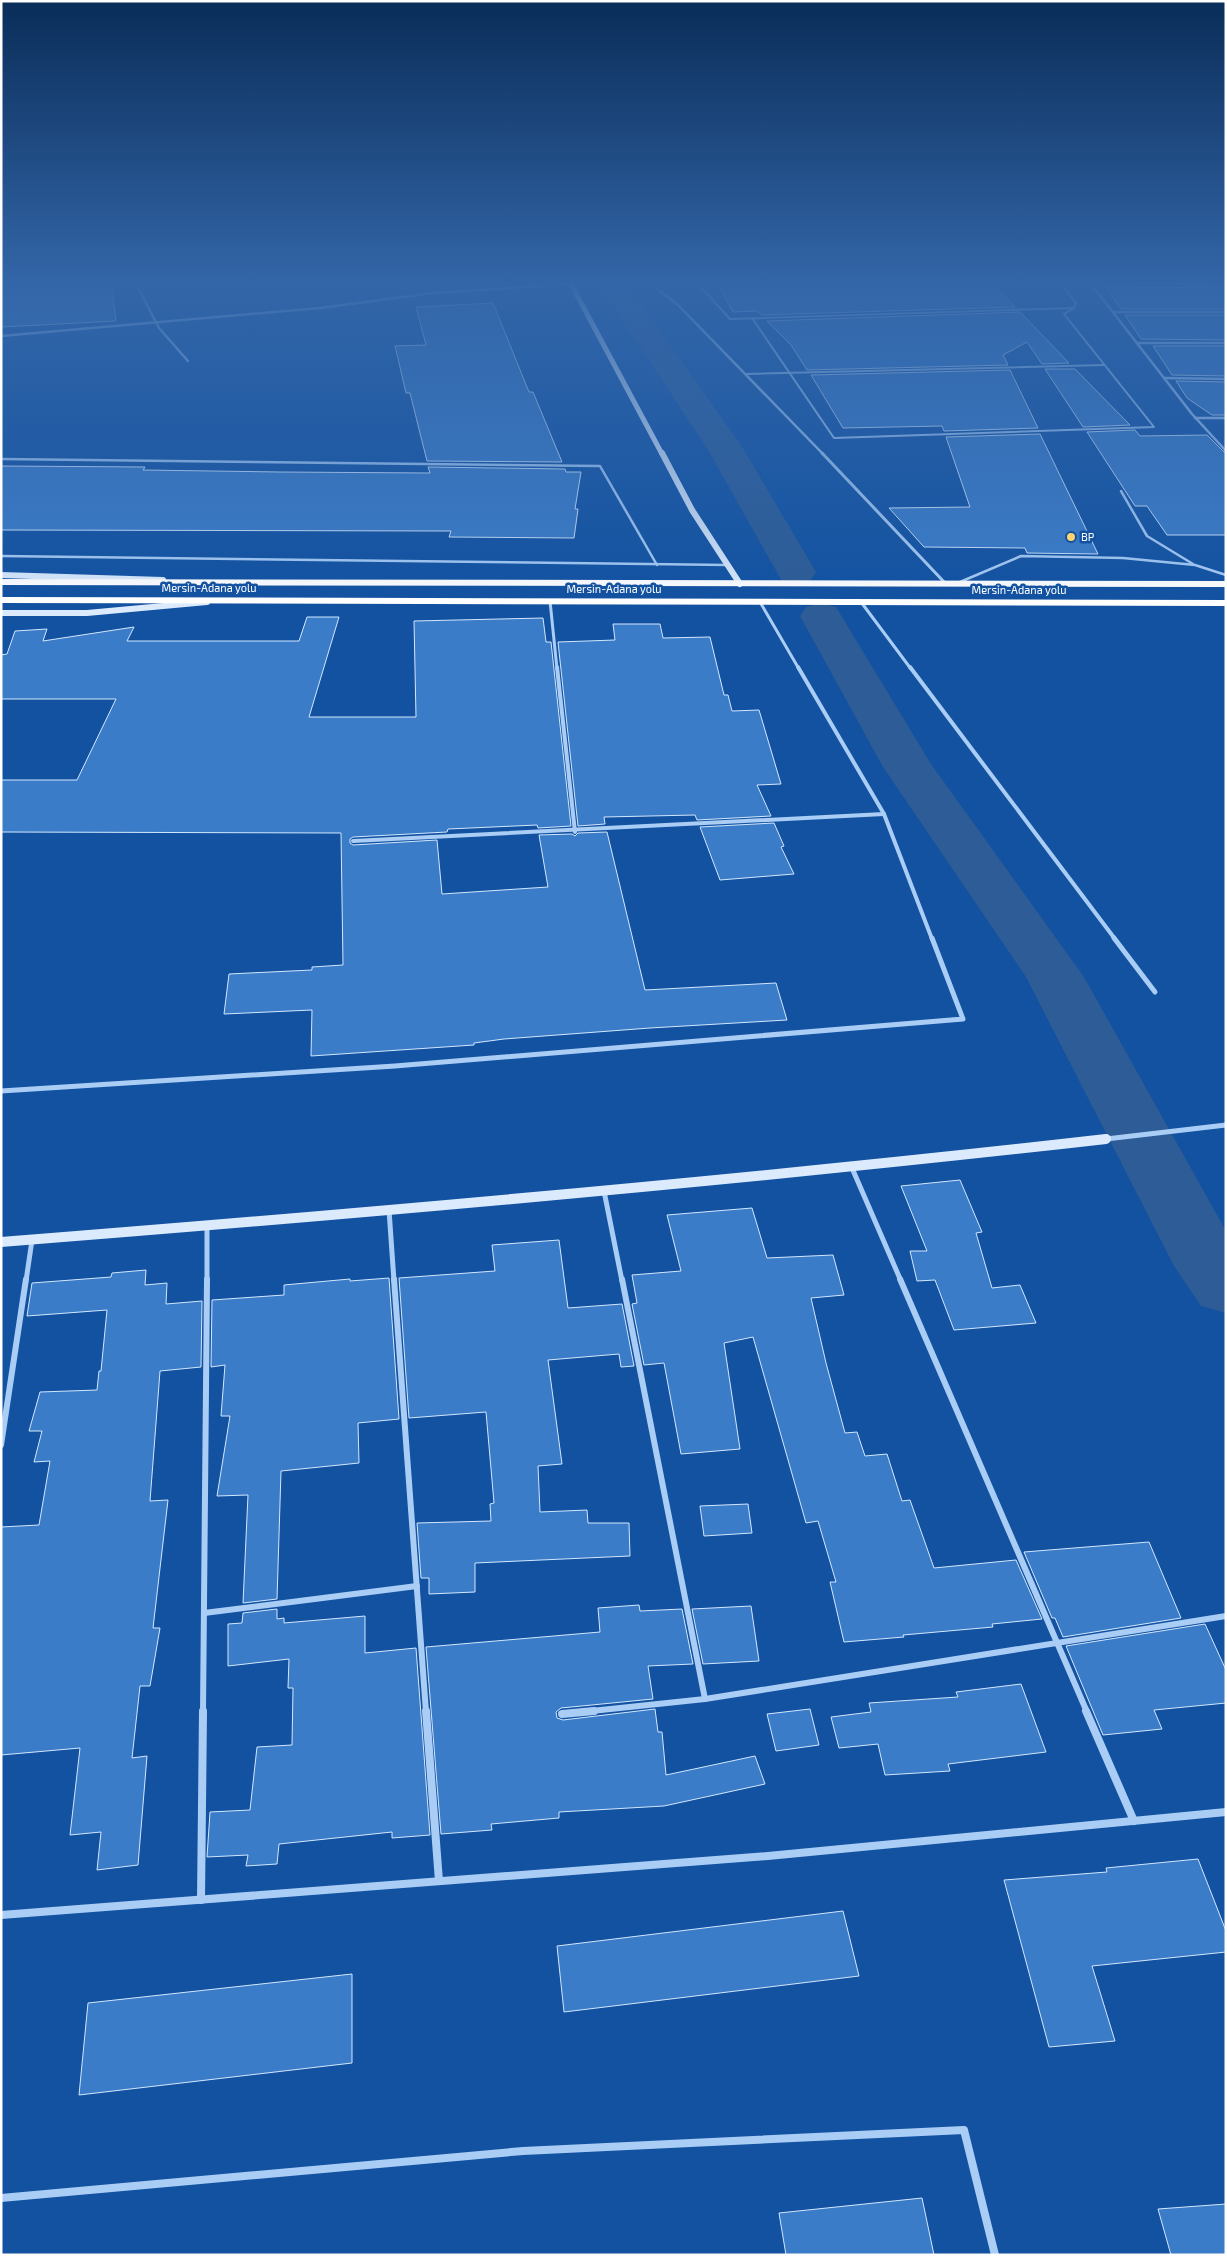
<svg xmlns="http://www.w3.org/2000/svg" width="1227" height="2256" font-family="'Exo 2',sans-serif">
	<style>
		.lines { fill: none; stroke-linecap: round; stroke-linejoin: round }
		.river { fill: #2d5c96; fill-rule: evenodd }
		.building { fill: #3b7cc8; stroke: #d3e7fe }
		.lane-far1 { stroke: #aacdf5; stroke-width: 2 }
		.lane { stroke: #aacdf5; stroke-width: 2.5 }
		.street-far5 { stroke: #aacdf5; stroke-width: 2.5 }
		.street-far4 { stroke: #aacdf5; stroke-width: 3 }
		.street-far3 { stroke: #aacdf5; stroke-width: 4 }
		.street-far2 { stroke: #aacdf5; stroke-width: 5 }
		.street-far1 { stroke: #aacdf5; stroke-width: 6 }
		.street { stroke: #aacdf5; stroke-width: 8 }
		.secondary-far2 { stroke: #dbeafd; stroke-width: 5 }
		.secondary-far1 { stroke: #dbeafd; stroke-width: 6 }
		.secondary { stroke: #dbeafd; stroke-width: 10 }
		.highway { fill: #fff; fill-rule: evenodd }
		.poi-dot { fill: #ffd36e; stroke: #1252a1; stroke-width: 2 }
		.labels { text-anchor: middle; stroke-width: 5; stroke-linejoin: round; paint-order: stroke }
		.far-poi-label { font-size: 11px; fill: #fff; stroke: #1252a1; text-anchor: start }
		.far-street-label { font-size: 11px; fill: #fff; stroke: #1252a1 }
	</style>
	<rect width="100%" height="100%" fill="#1252a1"/>
	<g class="lines">
		<!-- river -->
		<g class="river">
			<polygon points="598,284 626,284 741,445 816,572 810,581 796,584 782,581 705,445"/>
			<polygon points="821,603 836,607 931,764 1084,977 1226,1231 1226,1313 1201,1306 1174,1266 1026,977 883,767 800,616 806,607"/>
		</g>
	</g>
	<!-- building -->
	<g class="building">
		<polygon points="1,284 111,284 116,321 1,327"/>
		<polygon points="718,284 993,285 1015,307 761,315 757,311 733,312"/>
		<polygon points="1106,287 1226,288 1226,309 1121,309"/>
		<polygon points="493,303 529,392 533,392 562,462 427,461 410,393 406,393 395,346 426,345 416,307"/>
		<polygon points="1020,312 1069,363 1042,364 1027,342 1003,355 1008,365 807,370 791,345 767,321"/>
		<polygon points="1125,315 1226,315 1226,340 1141,339"/>
		<polygon points="1153,346 1226,346 1226,376 1172,375"/>
		<polygon points="1045,369 1075,369 1130,425 1083,427"/>
		<polygon points="1010,370 1038,428 944,431 942,426 843,428 811,375"/>
		<polygon points="1176,381 1226,382 1226,415 1212,415 1187,398"/>
		<polygon points="1135,430 1140,436 1207,435 1226,454 1226,535 1167,535 1147,506 1135,506 1087,432"/>
		<polygon points="1040,434 1098,554 1027,553 1025,548 924,547 889,508 970,507 946,437"/>
		<polygon points="1,466 145,467 143,470 280,472 430,473 428,467 565,469 566,472 581,472 575,509 578,509 574,538 449,537 451,531 1,530"/>
		<polygon points="307,617 339,617 309,717 416,717 414,621 543,618 546,642 551,642 571,826 538,828 537,825 448,829 447,832 353,837 350,839 350,843 353,845 437,840 442,894 548,887 539,835 572,834 575,836 578,833 607,832 645,990 776,983 787,1020 650,1028 504,1039 474,1043 474,1045 311,1056 312,1010 224,1014 229,974 312,970 312,967 343,965 341,833 1,832 1,780 77,780 116,699 1,699 1,655 7,654 15,631 47,629 43,641 134,627 127,641 299,641"/>
		<polygon points="613,624 660,624 663,638 710,637 724,695 728,695 732,711 759,710 781,784 757,785 771,816 697,820 695,815 604,817 605,824 578,826 558,642 615,640"/>
		<polygon points="774,823 784,846 781,847 794,874 720,880 700,827"/>
		<polygon points="960,1180 982,1232 976,1233 992,1288 1020,1285 1036,1323 954,1330 935,1280 917,1281 910,1251 927,1251 901,1186"/>
		<polygon points="752,1208 767,1258 833,1255 844,1295 811,1298 826,1363 845,1433 857,1432 865,1456 887,1454 902,1501 910,1500 934,1568 1016,1560 1042,1619 992,1624 993,1627 903,1635 904,1637 844,1642 830,1582 836,1582 818,1521 806,1523 753,1337 724,1343 740,1449 681,1454 664,1363 644,1365 632,1304 637,1303 632,1275 681,1271 667,1215"/>
		<polygon points="559,1240 568,1308 622,1304 634,1366 621,1367 619,1354 548,1360 562,1464 538,1466 540,1512 587,1510 588,1523 629,1523 630,1556 475,1563 475,1592 429,1594 429,1578 421,1578 417,1523 491,1521 490,1504 494,1503 486,1412 409,1418 399,1278 495,1271 492,1245"/>
		<polygon points="146,1270 145,1285 167,1283 166,1304 202,1301 201,1367 160,1371 150,1501 168,1500 153,1628 160,1628 150,1686 140,1686 132,1758 147,1756 138,1865 97,1870 101,1832 70,1835 80,1748 1,1755 1,1527 39,1525 50,1461 34,1462 42,1431 29,1431 40,1392 97,1390 99,1371 101,1371 107,1310 27,1316 32,1283 111,1277 112,1273"/>
		<polygon points="389,1278 399,1419 358,1423 359,1463 281,1471 277,1599 243,1603 248,1495 217,1496 230,1416 221,1416 225,1365 211,1367 212,1300 284,1295 284,1285 350,1279 350,1281"/>
		<polygon points="748,1504 752,1533 704,1536 700,1506"/>
		<polygon points="1149,1542 1181,1618 1063,1637 1055,1618 1052,1618 1024,1552"/>
		<polygon points="639,1605 640,1611 682,1609 693,1664 648,1666 653,1699 561,1708 556,1712 557,1718 563,1720 655,1709 658,1732 662,1732 666,1775 755,1756 765,1784 664,1806 559,1812 559,1818 491,1824 492,1830 441,1834 426,1647 600,1632 598,1608"/>
		<polygon points="751,1606 759,1661 703,1664 692,1609"/>
		<polygon points="277,1609 277,1619 284,1618 284,1623 365,1616 365,1653 416,1648 430,1835 392,1838 392,1832 279,1844 277,1864 246,1866 248,1855 207,1857 210,1812 250,1810 257,1747 292,1745 293,1688 288,1688 289,1659 228,1666 228,1624 242,1623 243,1613"/>
		<polygon points="1205,1624 1226,1670 1226,1703 1154,1710 1162,1729 1103,1735 1066,1646"/>
		<polygon points="1021,1684 1046,1752 948,1764 950,1771 885,1775 878,1744 839,1748 831,1717 871,1712 869,1703 958,1697 956,1692"/>
		<polygon points="810,1709 819,1745 776,1751 767,1714"/>
		<polygon points="1198,1859 1226,1931 1226,1952 1092,1966 1115,2041 1049,2047 1004,1880 1107,1872 1106,1868"/>
		<polygon points="843,1911 859,1976 564,2012 557,1946"/>
		<polygon points="352,1974 352,2063 79,2095 88,2003"/>
		<polygon points="922,2198 934,2255 786,2255 779,2213"/>
		<polygon points="1226,2204 1226,2255 1171,2255 1158,2209"/>
	</g>
	<g class="lines">
		<!-- lane-far1 -->
		<g class="lane-far1">
			<polyline points="698,284 730,319 1073,308"/>
			<polyline points="752,318 834,438 1154,427 1064,314 1074,308 1076,303 1061,284"/>
			<polyline points="746,374 1104,365"/>
		</g>
		<!-- lane -->
		<g class="lane">
			<polyline points="1,459 600,466 657,565"/>
			<polyline points="1121,491 1147,536 1193,564"/>
			<polyline points="1,556 727,565"/>
			<polyline points="960,582 1021,556 1123,558 1195,565 1226,575"/>
		</g>
		<!-- street-far5 -->
		<g class="street-far5">
			<polyline points="136,284 159,328 188,361"/>
			<polyline points="651,284 678,305 823,454"/>
			<polyline points="1091,284 1192,414 1226,451"/>
			<polyline points="1176,284 1226,285"/>
			<polyline points="1113,312 1226,312"/>
			<polyline points="1,336 320,308 433,293 571,284"/>
			<polyline points="1137,343 1226,343"/>
			<polyline points="1164,378 1226,379"/>
			<polyline points="1195,418 1226,418"/>
		</g>
		<!-- street-far4 -->
		<g class="street-far4">
			<polyline points="822,453 946,584"/>
			<polyline points="550,601 557,669"/>
			<polyline points="760,602 799,669"/>
			<polyline points="861,602 911,669"/>
		</g>
		<!-- street-far3 -->
		<g class="street-far3">
			<polyline points="557,667 575,832"/>
			<polyline points="798,667 884,814 932,939"/>
			<polyline points="910,667 1115,939"/>
			<polyline points="353,841 884,814"/>
		</g>
		<!-- street-far2 -->
		<g class="street-far2">
			<polyline points="1114,938 1155,992"/>
			<polyline points="1,1091 395,1066 963,1019 932,938"/>
			<polyline points="1106,1139 1226,1125"/>
			<polyline points="852,1168 901,1281"/>
			<polyline points="604,1191 622,1281"/>
			<polyline points="389,1210 394,1281"/>
			<polyline points="26,1281 32,1240"/>
			<polyline points="207,1281 207,1226"/>
		</g>
		<!-- street-far1 -->
		<g class="street-far1">
			<polyline points="394,1279 426,1712"/>
			<polyline points="622,1279 705,1699"/>
			<polyline points="900,1279 1087,1712"/>
			<polyline points="1,1445 26,1279"/>
			<polyline points="204,1613 417,1586"/>
			<polyline points="203,1712 207,1279"/>
			<polyline points="582,1712 705,1699 1226,1616"/>
		</g>
		<!-- street -->
		<g class="street">
			<polyline points="426,1711 439,1881"/>
			<polyline points="1086,1711 1134,1821"/>
			<polyline points="562,1714 594,1711"/>
			<polyline points="201,1900 203,1711"/>
			<polyline points="1,1915 768,1856 1226,1812"/>
			<polyline points="1,2198 523,2151 964,2130 995,2255"/>
		</g>
		<!-- secondary-far2 -->
		<polyline class="secondary-far2" points="571,284 662,454"/>
		<!-- secondary-far1 -->
		<g class="secondary-far1">
			<polyline points="662,453 692,510 740,584"/>
			<polyline points="1,575 163,580"/>
			<polyline points="1,613 87,613 207,602"/>
		</g>
		<!-- secondary -->
		<path class="secondary" d="M1 1242C370 1213 738 1181 1106 1139"/>
		<!-- highway -->
		<g class="highway">
			<polygon points="1,579 1226,581 1226,587 1,585"/>
			<polygon points="1,597 1226,600 1226,606 1,603"/>
		</g>
	</g>
	<!-- sky -->
	<linearGradient id="sky" x2="0" y2="1"><stop stop-color="#0a2d59"/><stop offset="0.47" stop-color="#3366a8"/><stop offset="1" stop-color="#3366a8" stop-opacity="0"/></linearGradient>
	<rect width="1227" height="600" fill="url(#sky)"/>
	<!-- markers -->
	<circle class="poi-dot" cx="1071" cy="537" r="5"/>
	<g class="labels">
		<!-- far-poi labels -->
		<g class="far-poi-label">
			<text x="1081" y="541">BP</text>
		</g>
		<!-- far-street labels -->
		<g class="far-street-label">
			<text x="209" y="592">Mersin-Adana yolu</text>
			<text x="614" y="593">Mersin-Adana yolu</text>
			<text x="1019" y="594">Mersin-Adana yolu</text>
		</g>
	</g>
	<!-- border -->
	<rect width="1227" height="2256" fill="none" stroke="#ffffff" stroke-width="5"/>
</svg>
